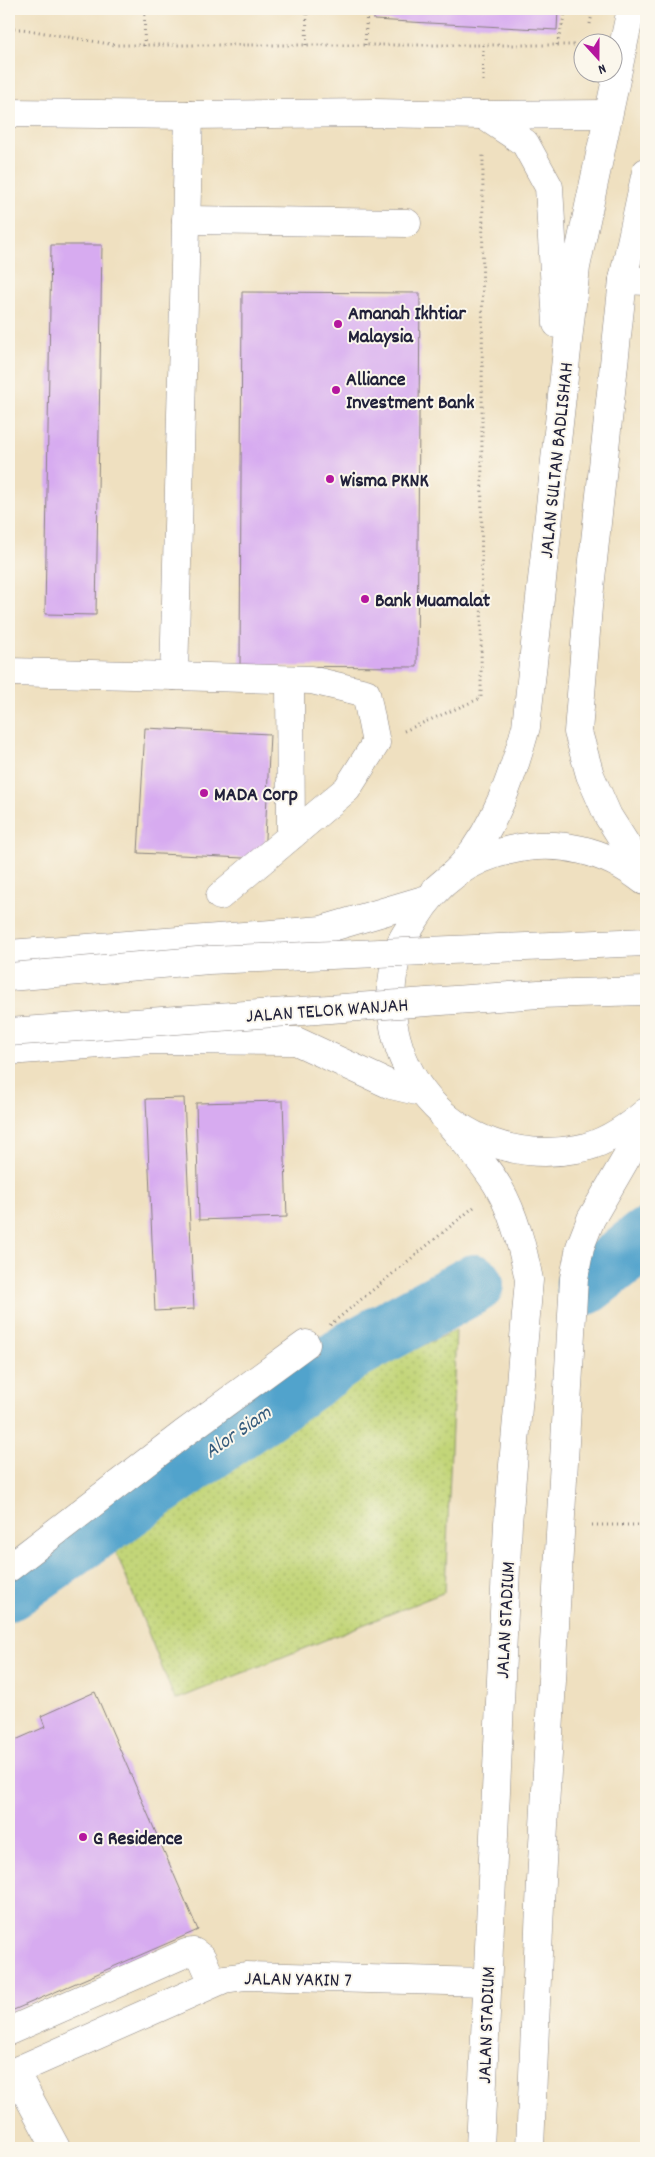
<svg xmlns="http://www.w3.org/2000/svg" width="655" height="2157" font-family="Dekko,sans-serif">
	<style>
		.grass { fill: url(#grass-dots); stroke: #727c5a }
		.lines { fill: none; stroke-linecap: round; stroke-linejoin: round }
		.river { stroke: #51a3cc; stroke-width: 60 }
		.building { fill: #d7abf0 }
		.minor-casing { stroke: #88817e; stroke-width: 29 }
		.major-casing { stroke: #88817e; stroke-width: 29 }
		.path { stroke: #88817e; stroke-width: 3; stroke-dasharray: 1 4; stroke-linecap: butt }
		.minor { stroke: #fff; stroke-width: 28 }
		.major { stroke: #fff; stroke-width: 28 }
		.major-bridge-casing { stroke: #88817e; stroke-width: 29; stroke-linecap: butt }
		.major-bridge { stroke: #fff; stroke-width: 28 }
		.poi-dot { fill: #b5179e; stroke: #fbf7ec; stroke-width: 2 }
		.labels { text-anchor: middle; stroke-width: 4; stroke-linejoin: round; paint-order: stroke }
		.poi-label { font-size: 20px; font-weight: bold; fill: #22223b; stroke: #fbf7ec; text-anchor: start }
		.street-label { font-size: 20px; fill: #22223b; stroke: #fbf7ec }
		.water-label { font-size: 21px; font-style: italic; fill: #375c7c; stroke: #fbf7ec }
	</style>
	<defs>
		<pattern id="grass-dots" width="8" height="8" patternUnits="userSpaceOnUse" patternTransform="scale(1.25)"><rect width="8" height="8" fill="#c2d578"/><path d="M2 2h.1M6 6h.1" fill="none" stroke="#a6b769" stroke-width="1.8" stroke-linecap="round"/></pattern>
	</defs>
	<rect width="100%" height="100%" fill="#fbf7ec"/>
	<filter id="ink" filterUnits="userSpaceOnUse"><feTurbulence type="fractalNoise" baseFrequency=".02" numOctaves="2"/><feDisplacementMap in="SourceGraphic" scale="10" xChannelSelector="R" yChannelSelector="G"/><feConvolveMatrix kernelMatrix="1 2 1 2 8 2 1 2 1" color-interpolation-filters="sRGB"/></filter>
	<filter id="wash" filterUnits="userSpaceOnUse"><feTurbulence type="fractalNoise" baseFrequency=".0096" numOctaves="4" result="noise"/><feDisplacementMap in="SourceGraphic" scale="20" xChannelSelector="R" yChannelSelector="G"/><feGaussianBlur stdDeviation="1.12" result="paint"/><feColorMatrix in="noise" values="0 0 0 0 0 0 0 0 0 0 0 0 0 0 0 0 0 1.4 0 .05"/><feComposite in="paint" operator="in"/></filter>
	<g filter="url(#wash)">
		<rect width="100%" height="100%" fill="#efe0c0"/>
		<!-- grass -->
		<polygon class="grass" points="456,1330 445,1592 175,1700 110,1537 312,1398"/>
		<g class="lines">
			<!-- river -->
			<g class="river">
				<polyline points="586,1285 646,1238"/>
				<polyline points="9,1591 353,1350 474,1284"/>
			</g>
		</g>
		<g id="blocks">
			<!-- building -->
			<g class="building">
				<polygon points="374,9 558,9 557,30 374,20"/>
				<polygon points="51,245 102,245 96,615 45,614"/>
				<polygon points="242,292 420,293 417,667 240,666"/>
				<rect x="643" y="404" width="3" height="23"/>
				<polygon points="145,728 270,734 264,859 138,853"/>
				<polygon points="184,1098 194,1309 155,1311 146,1099"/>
				<polygon points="283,1101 287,1217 199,1220 196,1103"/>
				<polygon points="95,1692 198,1930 9,2012 9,1745 11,1742 45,1727 41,1716"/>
			</g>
		</g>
	</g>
	<g filter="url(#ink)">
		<use href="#blocks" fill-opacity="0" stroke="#88817e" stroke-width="1"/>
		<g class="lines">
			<defs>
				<g id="minor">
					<polyline points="9,113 189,115 373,113 483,115 608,114"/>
					<polyline points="186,220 407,223"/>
					<polyline points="623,280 646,281"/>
					<polyline points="9,672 174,676 189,115"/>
					<polyline points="174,676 311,680 366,693 376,743 347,789 220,896"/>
					<polyline points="290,680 291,836"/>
					<polyline points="9,954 322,930 427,899"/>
					<polyline points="9,1051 152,1040 296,1041 391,1085 421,1092"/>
					<polyline points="9,1568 183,1434 306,1344"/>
					<polyline points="9,2031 186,1953 194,1952 202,1958 213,1983"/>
					<polyline points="15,2072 56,2148"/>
					<polyline points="9,2074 224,1979 246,1976 487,1982"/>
				</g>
				<g id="major">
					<polyline points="483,115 525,143 549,187 557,324"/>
					<polyline points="646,172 623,280 588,607 578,732 590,775 608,816 646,876"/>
					<path d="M644 881C606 850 558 839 510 850 468 859 437 882 415 919 411 927 403 936 400 945 362 1062 455 1171 577 1149 602 1145 627 1128 646 1112"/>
					<path d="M436 889C445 881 456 873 464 863 496 825 513 774 526 727L576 267 631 9"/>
					<path d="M444 1117C461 1138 486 1165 499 1188 515 1216 523 1249 529 1280L508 1523 480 2148"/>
					<polyline points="530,2148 541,1881 574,1278 580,1247 591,1219 646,1124"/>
				</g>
			</defs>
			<!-- minor casing -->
			<use href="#minor" class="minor-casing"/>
			<!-- major casing -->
			<use href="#major" class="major-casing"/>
			<!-- path -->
			<g class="path">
				<polyline points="590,24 593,9"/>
				<polyline points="9,29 22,29 115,45 582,45"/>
				<polyline points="306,45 307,9"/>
				<polyline points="365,45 367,9"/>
				<polyline points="483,45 483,84"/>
				<polyline points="557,45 566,9"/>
				<polyline points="144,46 145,9"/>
				<polyline points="404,731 481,698 483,153"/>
				<polyline points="330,1325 474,1207"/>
				<polyline points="592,1525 646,1525"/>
			</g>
			<!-- minor -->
			<use href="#minor" class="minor"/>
			<!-- major -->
			<use href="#major" class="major"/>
			<defs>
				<g id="major-bridge">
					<polyline points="9,977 209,960 646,942"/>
					<polyline points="9,1032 539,994 646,991"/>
				</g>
			</defs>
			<!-- major-bridge casing -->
			<use href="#major-bridge" class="major-bridge-casing"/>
			<!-- major-bridge -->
			<use href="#major-bridge" class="major-bridge"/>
		</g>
	</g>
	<!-- markers -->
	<g class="poi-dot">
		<circle cx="338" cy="324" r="5"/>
		<circle cx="336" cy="390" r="5"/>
		<circle cx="330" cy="479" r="5"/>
		<circle cx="365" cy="599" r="5"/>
		<circle cx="204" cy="793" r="5"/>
		<circle cx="83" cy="1837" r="5"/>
	</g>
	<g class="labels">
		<!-- poi labels -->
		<g class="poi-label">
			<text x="348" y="319">Amanah Ikhtiar<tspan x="348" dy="23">Malaysia</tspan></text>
			<text x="346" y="385">Alliance<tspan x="346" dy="23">Investment Bank</tspan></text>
			<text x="340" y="486">Wisma PKNK</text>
			<text x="375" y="606">Bank Muamalat</text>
			<text x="214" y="800">MADA Corp</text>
			<text x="93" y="1844">G Residence</text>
		</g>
		<!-- street labels -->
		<g class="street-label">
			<text transform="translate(555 460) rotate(-84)" y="7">JALAN SULTAN BADLISHAH</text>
			<text transform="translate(327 1009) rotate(-4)" y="7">JALAN TELOK WANJAH</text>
			<text transform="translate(504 1620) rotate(-87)" y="7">JALAN STADIUM</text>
			<text transform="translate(298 1978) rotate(1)" y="7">JALAN YAKIN 7</text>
			<text transform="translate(485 2025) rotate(-88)" y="7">JALAN STADIUM</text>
		</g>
		<!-- water labels -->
		<g class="water-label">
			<text transform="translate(237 1431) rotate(-35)" y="7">Alor Siam</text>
		</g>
	</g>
	<!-- margin -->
	<rect width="655" height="2157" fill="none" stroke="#fbf7ec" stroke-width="30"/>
	<!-- north arrow -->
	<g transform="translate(598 58) rotate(159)"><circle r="24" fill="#fbf7ec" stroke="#a4a2a5"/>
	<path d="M0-4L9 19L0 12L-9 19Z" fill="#b5179e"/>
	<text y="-8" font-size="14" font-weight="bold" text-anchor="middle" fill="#22223b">N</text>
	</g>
</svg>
